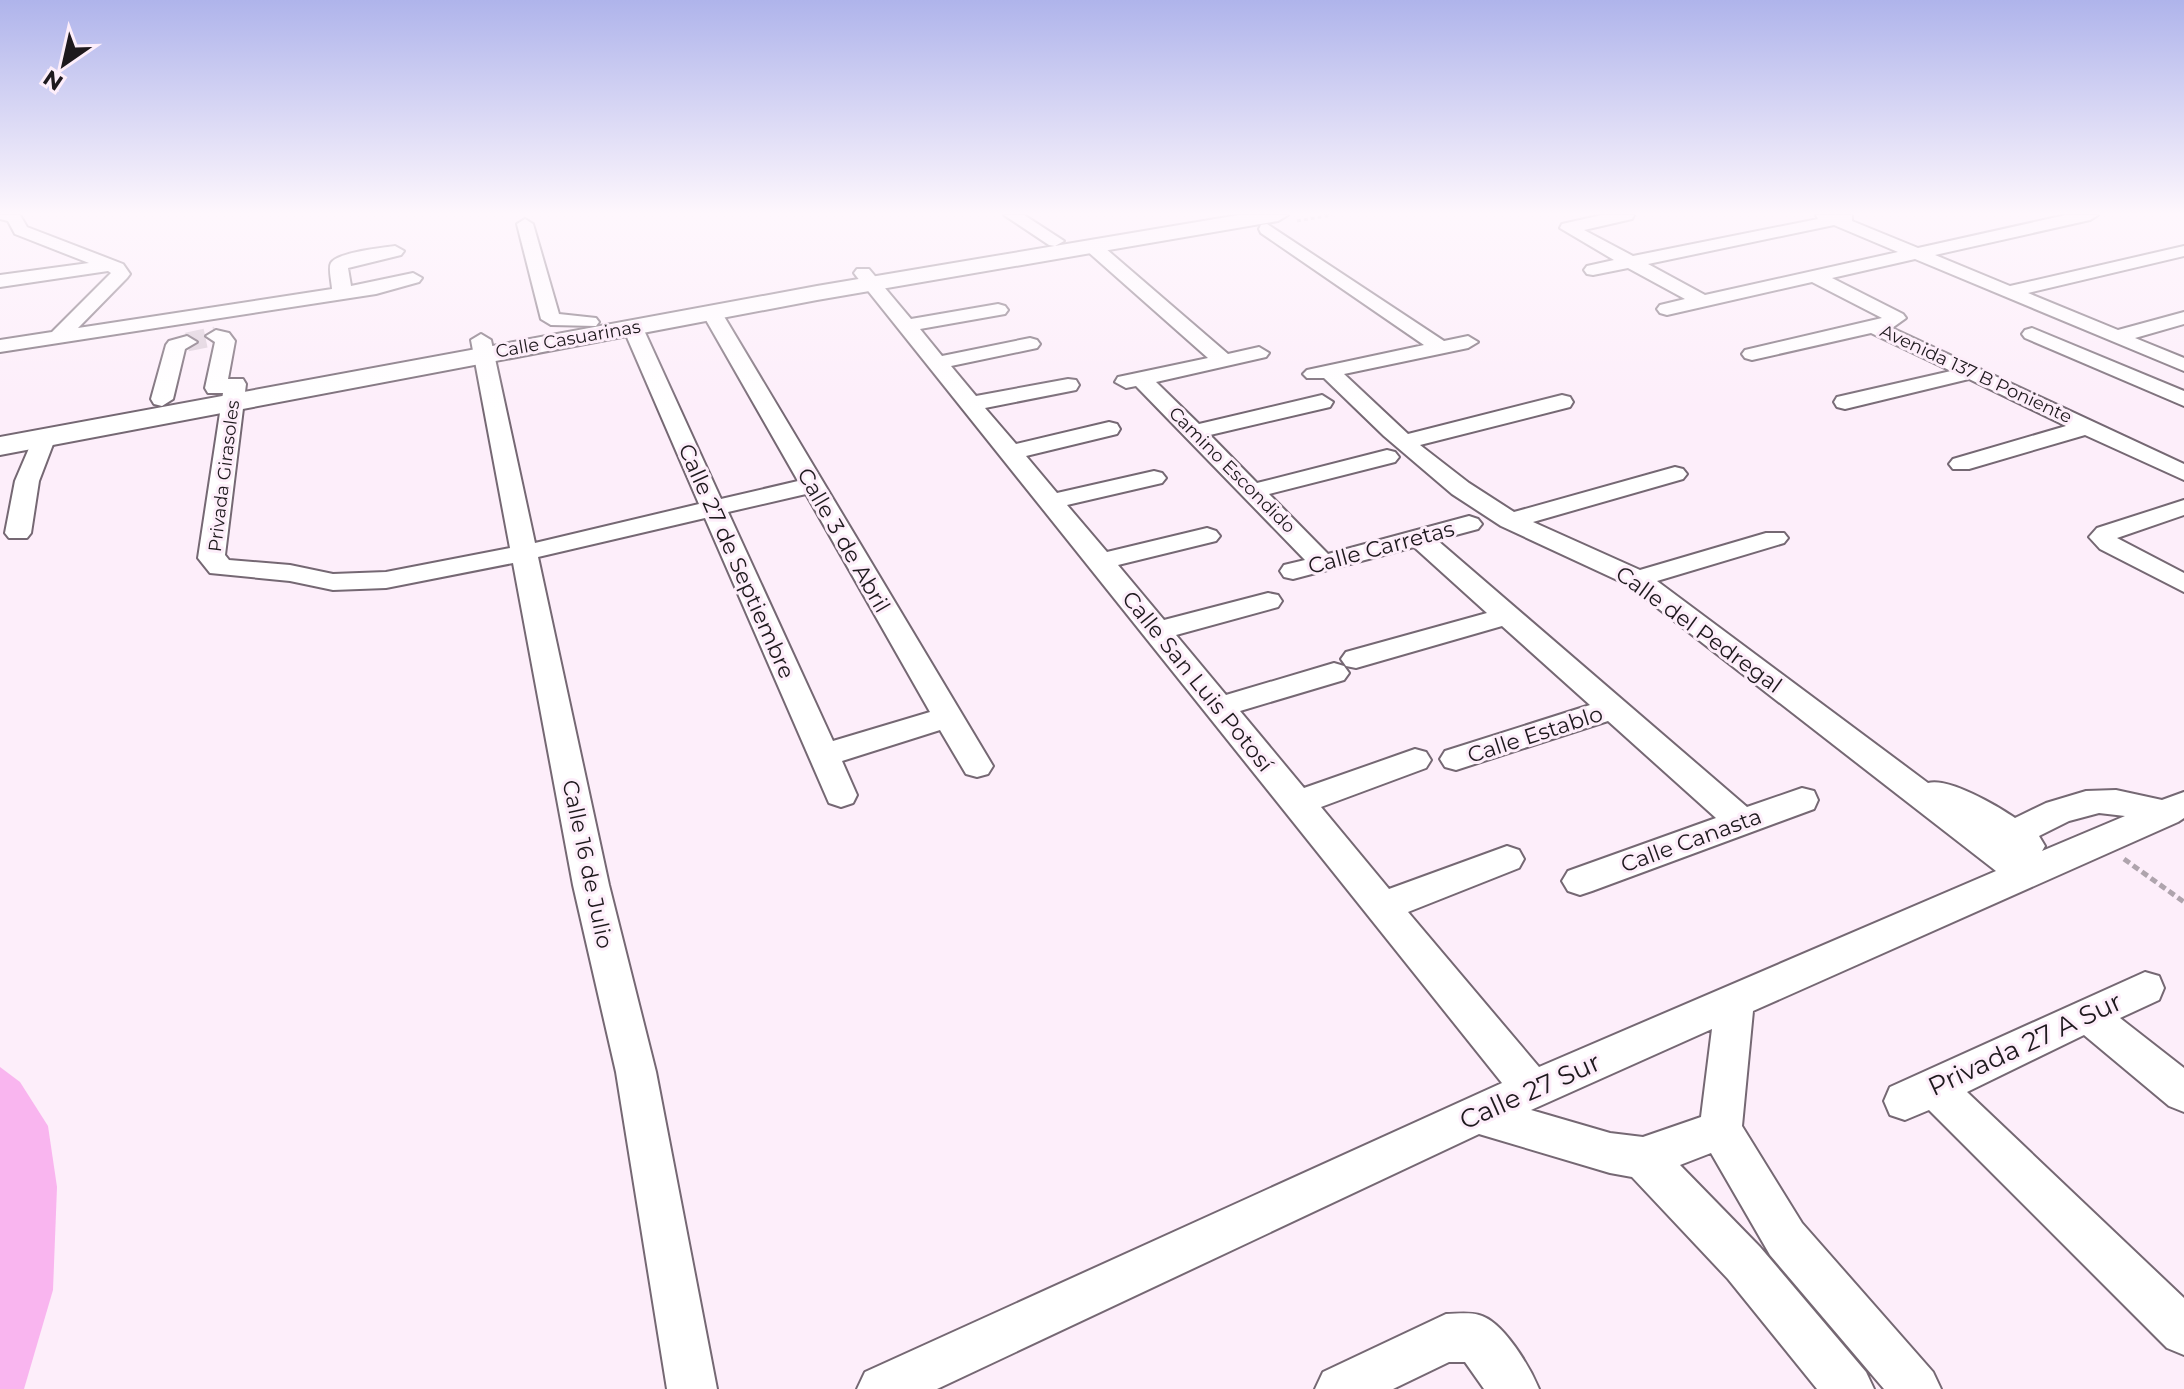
<svg xmlns="http://www.w3.org/2000/svg" width="2184" height="1389" font-family="Montserrat,sans-serif">
	<style>
		.water { fill: #f9b5ef }
		.lines { fill: none; stroke-linecap: round; stroke-linejoin: round }
		.minor-tunnel { stroke: #dcced9; stroke-width: 19; stroke-dasharray: 19 9; stroke-linecap: butt }
		.minor-casing { stroke: #756873; stroke-width: 4 }
		.major-casing { stroke: #756873; stroke-width: 4 }
		.path-far1 { stroke: #afa4ad; stroke-width: 3; stroke-dasharray: 4 3; stroke-linecap: butt }
		.path { stroke: #afa4ad; stroke-width: 5; stroke-dasharray: 7 4; stroke-linecap: butt }
		.minor { fill: #fff; fill-rule: evenodd }
		.major { fill: #fff; fill-rule: evenodd }
		.labels { text-anchor: middle; stroke-width: 6; stroke-linejoin: round; paint-order: stroke }
		.far-street-label { font-size: 18px; fill: #1e191d; stroke: #fdeefa }
		.street-label { font-size: 22px; fill: #1e191d; stroke: #fdeefa }
		.near-street-label { font-size: 26px; fill: #1e191d; stroke: #fdeefa }
	</style>
	<rect width="100%" height="100%" fill="#fdeefa"/>
	<!-- water -->
	<polygon class="water" points="0,1067 20,1082 48,1126 57,1187 53,1290 24,1389 0,1389"/>
	<g class="lines">
		<!-- minor-tunnel -->
		<polyline class="minor-tunnel" points="187,342 216,336"/>
		<defs>
			<g id="minor">
				<path d="M0 215H20L27 227 123 264 130 274 127 278 78 328 332 289C332 283 328 268 331 263 338 252 382 248 395 246L404 251 401 255 348 268 351 286 413 273 422 278 419 282 376 294 0 352V340L52 332 111 273 108 271 0 287V275L89 263 15 234 8 221 0 219Z"/>
				<polygon points="1004,215 1024,215 1064,241 1055,246 1049,245"/>
				<path d="M1602 215H1634L1632 219 1584 230 1633 256 1818 219 1816 215H1852V221L1918 248 2066 215H2098L2090 220 1935 255 2010 286 2184 246V256L2028 293 2118 330 2184 312V324L2135 338 2184 358V371L1915 259 1832 278 1903 314 1906 318 1892 328 2184 464V480L2085 435 1969 469H1953L1949 464 1953 459 2066 426 1969 379 1845 409 1837 407 1834 402 1837 397 1951 371 1871 333 1752 360 1745 358 1742 354 1745 350 1882 318 1812 282 1667 315 1660 313 1657 309 1660 305 1685 299 1628 268 1593 275 1587 274 1584 270 1587 266 1614 260 1560 228 1562 224ZM1834 225 1898 252 1705 295 1648 264Z"/>
				<polygon points="525,219 533,224 559,314 596,318 599,322 596,326 551,325 541,319 517,224"/>
				<path d="M1267 224 1444 341 1468 336 1478 342 1468 348 1344 374 1408 434 1562 395 1570 397 1573 402 1570 407 1420 445 1469 483 1514 512 1675 467 1683 469 1687 474 1683 479 1533 522 1640 570 1766 533H1784L1788 538 1784 543 1657 581 1928 783C1948 777 1998 806 2015 818L2046 803 2086 791 2116 790 2162 800 2184 792V818L2178 822 1753 1011 1742 1126 1802 1223 1933 1372 1941 1389H1884L1770 1255 1711 1153 1680 1165 1760 1247 1866 1372 1874 1389H1817L1728 1279 1632 1177 1610 1173 1479 1134 937 1389H857L865 1372 1502 1083 857 277 854 273 857 269H869L911 319 998 304 1005 306 1008 310 1005 314 920 329 942 356 1030 338 1037 340 1040 344 1037 348 951 366 976 396 1068 379 1076 380 1079 385 1076 390 985 408 1016 444 1109 422 1117 424 1120 429 1117 434 1026 456 1057 493 1154 471 1162 473 1166 478 1162 483 1067 505 1107 552 1207 528 1216 531 1220 536 1216 541 1118 565 1164 620 1268 593 1278 595 1282 601 1278 607 1176 635 1226 695 1334 663 1344 666 1349 673 1344 680 1240 711 1304 788 1415 749 1426 752 1431 760 1426 768 1321 807 1389 889 1507 846 1519 850 1524 859 1519 868 1408 912 1539 1067 1996 871 1628 585 1501 526 1452 494 1384 436 1324 378H1307L1303 374 1307 370 1424 345 1261 233 1259 229 1261 225ZM2099 813 2125 816 2042 851 2045 846 2039 836 2069 821ZM1712 1029 1701 1117 1643 1137 1610 1133 1531 1110Z"/>
				<polygon points="1092,241 1098,242 1228,354 1259,347 1269,353 1266,357 1156,382 1199,424 1322,395 1333,402 1330,407 1210,435 1257,483 1387,450 1395,452 1399,457 1395,462 1269,494 1328,554 1469,516 1478,519 1482,524 1478,529 1437,540 1747,807 1802,788 1814,791 1818,800 1814,809 1592,891 1580,895 1568,891 1562,881 1568,871 1716,818 1608,721 1456,770 1445,767 1440,759 1445,751 1590,705 1502,626 1356,668 1346,666 1341,659 1346,652 1487,613 1414,547 1293,579 1284,577 1280,571 1284,565 1305,560 1136,386 1126,388 1115,382 1118,377 1208,358 1086,250 1083,246 1086,242"/>
				<path d="M712 307 722 313 993 766 988 774 977 777 966 774 940 730 842 761 857 795 853 803 841 807 829 803 705 518 538 557 609 885 656 1072 717 1389H667L616 1072 573 885 513 563 386 588 333 590 290 581 210 573 198 558 223 393H208L205 388 215 342 206 336 216 330 229 333 235 341 228 379H243L246 384 225 555 229 560 290 565 333 574 386 572 510 548 471 340 481 334 491 340 535 543 699 504 623 328 633 322 643 328 721 499 798 481 702 313ZM806 494 930 712 833 741 728 512Z"/>
				<polygon points="2032,328 2184,391 2184,406 2025,338 2022,334 2025,330"/>
				<polygon points="187,336 197,342 185,349 173,399 162,406 154,404 151,399 166,345 169,341"/>
				<polygon points="44,432 52,434 55,439 39,481 31,533 27,538 9,538 5,533 15,481 33,439 36,434"/>
				<polygon points="2184,500 2184,515 2117,538 2184,573 2184,592 2100,549 2089,537 2097,528"/>
				<polygon points="2145,972 2159,976 2164,988 2159,1000 2120,1018 2184,1068 2184,1112 2169,1106 2084,1035 1967,1092 2184,1298 2184,1355 2167,1348 1929,1110 1905,1120 1890,1115 1884,1101 1890,1087"/>
				<path d="M1446 1314C1456 1314 1469 1312 1479 1315 1503 1321 1530 1367 1539 1389H1484L1465 1362H1449L1393 1389H1315L1323 1372Z"/>
			</g>
			<polygon id="major" points="1239,215 1288,215 1278,221 817,300 0,455 0,437 817,286"/>
		</defs>
		<!-- minor casing -->
		<use href="#minor" class="minor-casing"/>
		<!-- major casing -->
		<use href="#major" class="major-casing"/>
		<!-- path-far1 -->
		<polyline class="path-far1" points="1297,221 1332,215"/>
		<!-- path -->
		<polyline class="path" points="2124,859 2184,902"/>
		<!-- minor -->
		<use href="#minor" class="minor"/>
		<!-- major -->
		<use href="#major" class="major"/>
	</g>
	<!-- sky -->
	<linearGradient id="sky" x2="0" y2="1"><stop stop-color="#afb4eb"/><stop offset="0.52" stop-color="#fef7fd"/><stop offset="1" stop-color="#fef7fd" stop-opacity="0"/></linearGradient>
	<rect width="2184" height="410" fill="url(#sky)"/>
	<g class="labels">
		<!-- far-street labels -->
		<g class="far-street-label">
			<text transform="translate(568 339) rotate(-10)" y="6">Calle Casuarinas</text>
			<text transform="translate(1976 374) rotate(25)" y="6">Avenida 137 B Poniente</text>
			<text transform="translate(1232 470) rotate(45)" y="6">Camino Escondido</text>
			<text transform="translate(224 476) rotate(-83)" y="6">Privada Girasoles</text>
		</g>
		<!-- street labels -->
		<g class="street-label">
			<text transform="translate(844 540) rotate(60)" y="8">Calle 3 de Abril</text>
			<text transform="translate(1381 547) rotate(-15)" y="8">Calle Carretas</text>
			<text transform="translate(737 561) rotate(66)" y="8">Calle 27 de Septiembre</text>
			<text transform="translate(1699 629) rotate(36)" y="8">Calle del Pedregal</text>
			<text transform="translate(1198 681) rotate(51)" y="8">Calle San Luis Potosí</text>
			<text transform="translate(1535 734) rotate(-18)" y="8">Calle Establo</text>
			<text transform="translate(1691 840) rotate(-20)" y="8">Calle Canasta</text>
			<text transform="translate(588 864) rotate(78)" y="8">Calle 16 de Julio</text>
		</g>
		<!-- near-street labels -->
		<g class="near-street-label">
			<text transform="translate(2025 1044) rotate(-25)" y="9">Privada 27 A Sur</text>
			<text transform="translate(1530 1091) rotate(-24)" y="9">Calle 27 Sur</text>
		</g>
	</g>
	<!-- north arrow -->
	<g transform="translate(64 64) rotate(214)" stroke="#fdeefa" stroke-width="6" paint-order="stroke">
	<path d="M0-6L14 30L0 20L-14 30Z" fill="#1e191d"/>
	<text y="-12" font-size="22" font-weight="bold" text-anchor="middle" fill="#1e191d">N</text>
	</g>
</svg>
